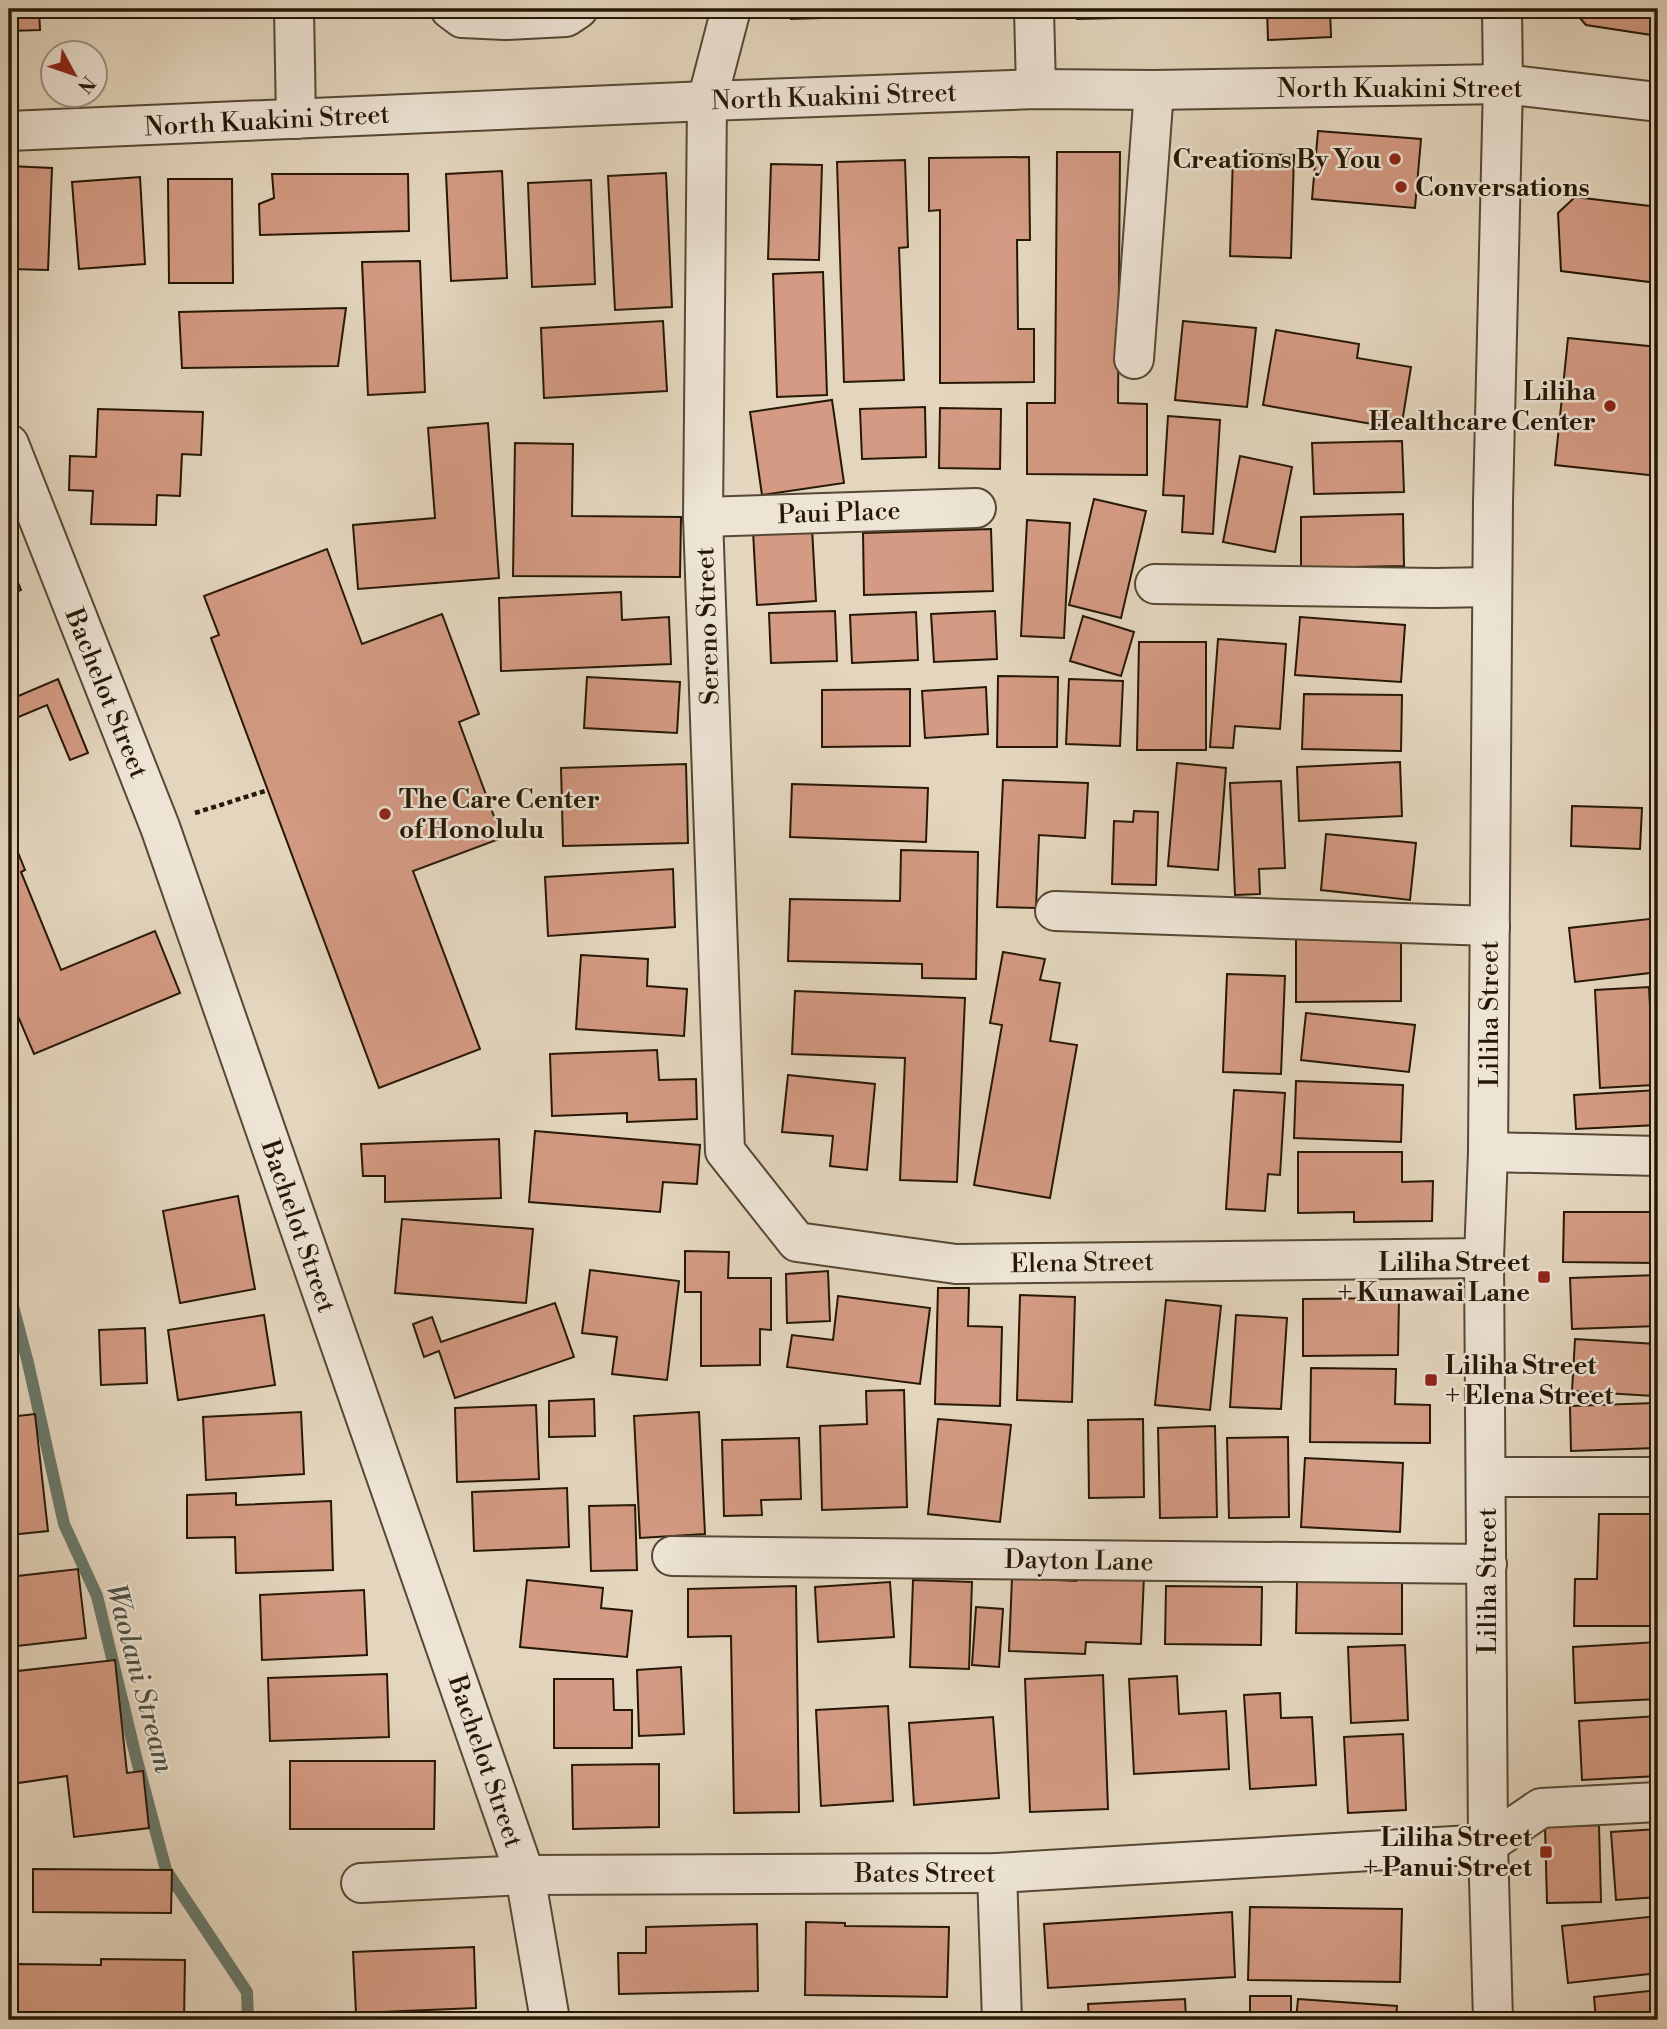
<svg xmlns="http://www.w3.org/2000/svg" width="1667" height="2029" font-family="'Libre Bodoni',serif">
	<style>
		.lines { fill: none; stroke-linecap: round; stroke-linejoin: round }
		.stream { stroke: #69796c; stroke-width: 12 }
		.building { fill: #d49a83; stroke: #261806; stroke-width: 2 }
		.minor-casing { stroke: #564834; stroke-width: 42 }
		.path { stroke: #261806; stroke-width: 4.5; stroke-dasharray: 5 3.5; stroke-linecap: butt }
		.minor { stroke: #ede4d5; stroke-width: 38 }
		.poi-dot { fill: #8f2418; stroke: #ede4d5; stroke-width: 2.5 }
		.labels { text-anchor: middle; stroke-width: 5; stroke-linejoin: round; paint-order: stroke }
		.street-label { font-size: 26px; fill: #261806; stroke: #ede4d5 }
		.poi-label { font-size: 26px; font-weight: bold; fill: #261806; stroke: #ede4d5; text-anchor: end }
		.water-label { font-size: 28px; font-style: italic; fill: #4d5042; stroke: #ede4d5 }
	</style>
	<rect width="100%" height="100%" fill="#e4d6be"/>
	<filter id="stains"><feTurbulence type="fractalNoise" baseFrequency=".00286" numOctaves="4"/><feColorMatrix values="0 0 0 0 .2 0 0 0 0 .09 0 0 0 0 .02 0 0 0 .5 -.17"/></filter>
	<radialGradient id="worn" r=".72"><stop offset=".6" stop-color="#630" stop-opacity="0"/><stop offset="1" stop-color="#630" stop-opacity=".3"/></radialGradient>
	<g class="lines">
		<!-- stream -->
		<polyline class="stream" points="9,1291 28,1363 64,1524 97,1596 136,1757 166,1870 247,1992 248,2020"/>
	</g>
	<!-- building -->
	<g class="building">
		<polygon points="9,9 39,9 40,30 9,31"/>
		<polygon points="791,9 978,9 978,13 791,19"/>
		<polygon points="1077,9 1248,9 1248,15 1077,19"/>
		<polygon points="1267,9 1330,9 1331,37 1268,40"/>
		<polygon points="1572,9 1658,9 1658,36 1586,25"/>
		<polygon points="1318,131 1421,139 1415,208 1312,199"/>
		<polygon points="1057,152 1120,152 1118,403 1147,404 1147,475 1027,474 1027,403 1055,403"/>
		<polygon points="1233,154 1294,155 1291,258 1230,256"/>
		<polygon points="1029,157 1030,240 1017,240 1018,329 1034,329 1034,382 940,383 940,210 929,211 929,158"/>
		<polygon points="905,160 908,247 899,248 904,380 844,382 837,162"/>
		<polygon points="771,164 822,165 819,260 768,259"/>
		<polygon points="9,166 52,168 48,270 9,269"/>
		<polygon points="502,171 507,278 451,281 446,174"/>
		<polygon points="666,173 672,307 615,310 608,176"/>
		<polygon points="272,174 408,174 409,231 260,235 259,204 274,198"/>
		<polygon points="140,177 145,264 79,269 72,182"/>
		<polygon points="168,179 232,179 233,283 169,283"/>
		<polygon points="591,180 595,284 532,287 528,183"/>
		<polygon points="1575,197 1658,207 1658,283 1561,271 1558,213"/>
		<polygon points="420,261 425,392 368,395 362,262"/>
		<polygon points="823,272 827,395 777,397 773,274"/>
		<polygon points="346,308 338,366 182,368 179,312"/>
		<polygon points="663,321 667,391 544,398 541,328"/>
		<polygon points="1183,321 1256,328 1247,407 1175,400"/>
		<polygon points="1276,330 1359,344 1357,358 1411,367 1401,429 1263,405"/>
		<polygon points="1568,338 1658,347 1658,476 1555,465"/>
		<polygon points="832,400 844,483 762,495 750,412"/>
		<polygon points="925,407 926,457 862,459 860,409"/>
		<polygon points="940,408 1001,409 1000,469 939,468"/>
		<polygon points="98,409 203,412 201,455 182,454 180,496 157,495 156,525 91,524 93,491 69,490 70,456 96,457"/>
		<polygon points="1168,416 1220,420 1213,534 1182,532 1184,496 1163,495"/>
		<polygon points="488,423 499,578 358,589 353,525 435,518 428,428"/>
		<polygon points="1402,441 1404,492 1314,494 1312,443"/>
		<polygon points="515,443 573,444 572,516 681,517 680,577 513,576"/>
		<polygon points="1240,456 1292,467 1275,552 1223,542"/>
		<polygon points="1094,499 1146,511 1121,618 1069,605"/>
		<polygon points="1403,514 1404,566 1301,568 1301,517"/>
		<polygon points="1027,520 1070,523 1064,638 1021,636"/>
		<polygon points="812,528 816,601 757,605 753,531"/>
		<polygon points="991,529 993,591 864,595 863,533"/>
		<polygon points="327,549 362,644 442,614 479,714 459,722 502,838 413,871 480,1049 379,1088 211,638 219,635 204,596"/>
		<polygon points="9,560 21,590 9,595"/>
		<polygon points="621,592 622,620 669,617 671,664 501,671 499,598"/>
		<polygon points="835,611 837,661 771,663 769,613"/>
		<polygon points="995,611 997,659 934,662 931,614"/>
		<polygon points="916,612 918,660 852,663 850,615"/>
		<polygon points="1083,616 1134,632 1121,676 1070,661"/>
		<polygon points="1300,617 1405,625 1401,682 1295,675"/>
		<polygon points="1218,639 1286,644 1280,729 1235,726 1233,748 1210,747"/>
		<polygon points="1139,642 1206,642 1206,750 1137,750"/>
		<polygon points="998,676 1058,677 1057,747 997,747"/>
		<polygon points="587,677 680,682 677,733 584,728"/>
		<polygon points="58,679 88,753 70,760 47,705 9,721 9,700"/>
		<polygon points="1069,679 1123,681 1120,746 1066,744"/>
		<polygon points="986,687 988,734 925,738 922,691"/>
		<polygon points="910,689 910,746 822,747 822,690"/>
		<polygon points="1304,694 1402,695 1401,751 1302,749"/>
		<polygon points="1400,762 1402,816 1299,821 1297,767"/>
		<polygon points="1177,763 1226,768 1218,870 1168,866"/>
		<polygon points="686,764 688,843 563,846 561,768"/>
		<polygon points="1003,780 1088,783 1085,838 1039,835 1036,908 997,907"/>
		<polygon points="1281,781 1285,868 1259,869 1260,894 1235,895 1230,783"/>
		<polygon points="792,784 928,788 926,842 790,837"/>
		<polygon points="1572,806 1642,808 1640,849 1571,846"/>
		<polygon points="1134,811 1158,812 1156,885 1112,884 1114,821 1133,822"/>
		<polygon points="9,830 25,870 21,872 61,970 155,931 180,993 34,1054 9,995"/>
		<polygon points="1326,834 1416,843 1410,900 1321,890"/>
		<polygon points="901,850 978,852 976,979 922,978 922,964 788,961 790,899 900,901"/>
		<polygon points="673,869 675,927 548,936 545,877"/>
		<polygon points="1658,918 1658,972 1575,982 1569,928"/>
		<polygon points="1401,938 1401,1001 1296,1002 1296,939"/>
		<polygon points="1003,952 1045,959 1040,980 1060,983 1050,1041 1077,1045 1050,1198 974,1185 1002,1025 990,1023"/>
		<polygon points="581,955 648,959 647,986 687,989 684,1036 576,1029"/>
		<polygon points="1227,974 1285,976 1281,1074 1223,1072"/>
		<polygon points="1649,987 1654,1085 1600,1088 1595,990"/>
		<polygon points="795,991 965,998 957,1182 900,1180 905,1058 792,1054"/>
		<polygon points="1306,1013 1415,1025 1409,1072 1301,1060"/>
		<polygon points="657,1050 659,1080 696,1079 697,1119 627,1122 627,1113 552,1116 550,1054"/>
		<polygon points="788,1075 875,1084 867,1170 830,1166 833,1136 782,1132"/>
		<polygon points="1296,1081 1403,1085 1401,1142 1294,1138"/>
		<polygon points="1234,1090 1285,1093 1280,1175 1268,1174 1265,1211 1226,1209"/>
		<polygon points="1658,1090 1658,1125 1576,1129 1574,1095"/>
		<polygon points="535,1131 700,1145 697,1184 663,1182 660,1212 529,1202"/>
		<polygon points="499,1139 501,1198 385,1202 385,1176 363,1176 361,1144"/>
		<polygon points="1298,1152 1402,1152 1402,1182 1433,1181 1432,1221 1354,1222 1354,1212 1298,1213"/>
		<polygon points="238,1196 255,1289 180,1303 163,1211"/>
		<polygon points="1564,1212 1657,1212 1656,1263 1563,1262"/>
		<polygon points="402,1219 533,1229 526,1303 395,1293"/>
		<polygon points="685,1251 729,1252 728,1278 771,1278 771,1330 760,1329 760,1365 701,1366 701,1292 685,1292"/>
		<polygon points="590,1270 679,1281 667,1380 612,1374 617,1337 582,1333"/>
		<polygon points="828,1271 830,1321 787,1323 786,1274"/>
		<polygon points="1658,1275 1658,1326 1572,1329 1570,1278"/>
		<polygon points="938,1288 969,1288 968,1326 1002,1327 1000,1406 935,1404"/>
		<polygon points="1020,1295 1075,1297 1072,1402 1017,1400"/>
		<polygon points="838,1296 930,1308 920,1384 787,1367 792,1335 833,1340"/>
		<polygon points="1399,1298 1398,1355 1303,1356 1303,1299"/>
		<polygon points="1166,1300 1221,1306 1210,1410 1155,1405"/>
		<polygon points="555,1303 574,1357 455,1398 439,1351 424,1357 413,1324 432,1317 441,1342"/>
		<polygon points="264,1315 275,1385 178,1400 168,1330"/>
		<polygon points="1236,1315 1287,1318 1281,1409 1230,1407"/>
		<polygon points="145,1328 147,1383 101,1385 99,1330"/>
		<polygon points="1575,1339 1656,1344 1653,1396 1572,1391"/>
		<polygon points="1311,1368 1396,1369 1395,1404 1430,1405 1430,1443 1310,1442"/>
		<polygon points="904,1390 907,1507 822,1510 820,1426 867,1424 866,1391"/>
		<polygon points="594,1399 595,1436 549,1437 549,1401"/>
		<polygon points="1655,1403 1656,1448 1571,1451 1570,1406"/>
		<polygon points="536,1405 539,1479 457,1482 455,1408"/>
		<polygon points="301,1412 304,1474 206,1480 203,1417"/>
		<polygon points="699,1412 705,1534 640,1538 634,1416"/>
		<polygon points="35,1414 48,1531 10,1535 9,1417"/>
		<polygon points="938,1419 1011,1425 1000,1522 928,1514"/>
		<polygon points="1143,1419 1144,1497 1089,1498 1088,1420"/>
		<polygon points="1215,1426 1217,1517 1160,1518 1158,1428"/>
		<polygon points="1288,1437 1289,1517 1229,1518 1227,1438"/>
		<polygon points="799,1438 801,1499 761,1500 762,1515 724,1516 722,1440"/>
		<polygon points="1305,1458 1403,1463 1400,1532 1301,1527"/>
		<polygon points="567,1488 569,1547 474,1551 472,1492"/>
		<polygon points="236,1493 236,1505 331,1501 333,1570 236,1573 235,1537 187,1538 187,1495"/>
		<polygon points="635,1505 637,1570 591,1571 589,1506"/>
		<polygon points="1599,1514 1658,1514 1656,1626 1574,1626 1575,1579 1597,1579"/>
		<polygon points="78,1569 86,1638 9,1647 9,1577"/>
		<polygon points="1076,1573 1144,1576 1141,1644 1086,1642 1085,1654 1009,1651 1012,1578 1076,1581"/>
		<polygon points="527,1580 603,1588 601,1608 632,1611 627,1657 520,1647"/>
		<polygon points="913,1580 972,1582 969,1669 910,1667"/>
		<polygon points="890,1582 894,1637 818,1642 815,1587"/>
		<polygon points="1297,1582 1402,1582 1402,1634 1296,1633"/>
		<polygon points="796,1586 799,1812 734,1813 731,1636 688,1637 688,1589"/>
		<polygon points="1166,1586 1262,1587 1261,1645 1165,1644"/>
		<polygon points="364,1590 367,1655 262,1660 260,1595"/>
		<polygon points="976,1607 1003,1609 999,1667 972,1665"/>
		<polygon points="1658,1642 1658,1699 1575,1703 1573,1647"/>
		<polygon points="1405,1645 1408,1720 1351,1723 1348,1647"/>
		<polygon points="115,1660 127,1773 143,1771 149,1828 74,1837 67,1776 18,1783 9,1698 9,1672"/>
		<polygon points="681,1667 684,1734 639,1736 637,1670"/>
		<polygon points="387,1674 389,1737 270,1741 268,1678"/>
		<polygon points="1103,1675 1108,1809 1030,1812 1025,1679"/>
		<polygon points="1177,1676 1179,1714 1226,1711 1229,1769 1134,1774 1129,1679"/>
		<polygon points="554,1679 613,1679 614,1710 632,1710 632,1748 554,1748"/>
		<polygon points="1280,1693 1281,1718 1312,1717 1316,1785 1250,1789 1244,1695"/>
		<polygon points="888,1706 893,1801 821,1806 816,1710"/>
		<polygon points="1658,1716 1658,1776 1582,1780 1579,1721"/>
		<polygon points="993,1717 999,1798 914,1805 909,1723"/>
		<polygon points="1403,1734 1406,1810 1348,1813 1344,1737"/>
		<polygon points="290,1761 435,1761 434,1829 290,1829"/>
		<polygon points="659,1764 659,1827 573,1829 572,1765"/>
		<polygon points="1599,1825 1601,1902 1547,1903 1545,1826"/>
		<polygon points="1658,1829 1658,1897 1616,1900 1611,1832"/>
		<polygon points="33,1869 172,1870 171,1913 33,1912"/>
		<polygon points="1250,1907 1402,1909 1400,1982 1248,1980"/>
		<polygon points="1232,1912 1235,1977 1048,1988 1044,1924"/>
		<polygon points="1658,1916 1658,1973 1568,1983 1562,1926"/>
		<polygon points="806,1922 845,1923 845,1926 949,1927 947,1997 805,1995"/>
		<polygon points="757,1924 758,1991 619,1994 618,1953 646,1953 646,1927"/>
		<polygon points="474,1947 476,2008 356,2013 353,1952"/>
		<polygon points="101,1959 185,1960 184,2020 16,2020 17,1964 101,1965"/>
		<polygon points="1658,1990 1658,2020 1596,2020 1594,1997"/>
		<rect x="1250" y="1996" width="41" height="24"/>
		<polygon points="1185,1999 1186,2020 1089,2020 1088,2004"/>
		<polygon points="1298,1999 1397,2006 1396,2020 1296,2020"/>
		<polygon points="940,2014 941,2020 870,2020 870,2018"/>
	</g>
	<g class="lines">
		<defs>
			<g id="minor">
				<polyline points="294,9 296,119"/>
				<polyline points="450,9 462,18 505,20 566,17 578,9"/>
				<polyline points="731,9 707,101 703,517 725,1151 797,1242 956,1264 1484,1258"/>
				<polyline points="1034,9 1036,89"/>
				<polyline points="9,131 707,101 1036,89 1154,90 1503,84 1658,102"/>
				<polyline points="1134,359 1154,90"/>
				<polyline points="9,444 160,827 525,1875 550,2020"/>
				<polyline points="703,517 976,508"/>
				<polyline points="1155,584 1435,588 1492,587"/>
				<polyline points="1055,911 1490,926"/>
				<polyline points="1488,1152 1658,1156"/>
				<polyline points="1487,1477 1658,1477"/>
				<polyline points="672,1556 1487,1564"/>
				<polyline points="997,1873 1002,2020"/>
				<polyline points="361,1883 525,1875 997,1873 1488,1844 1541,1808 1658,1802"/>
				<polyline points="1493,2020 1488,1844 1484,1258 1488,1152 1493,502 1503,84 1502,9"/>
			</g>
		</defs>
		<!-- minor casing -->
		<use href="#minor" class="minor-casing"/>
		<!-- path -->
		<polyline class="path" points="195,813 268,790"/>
		<!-- minor -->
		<use href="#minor" class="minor"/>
	</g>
	<!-- markers -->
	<g class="poi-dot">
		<circle cx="1395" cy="159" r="7"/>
		<circle cx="1401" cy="187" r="7"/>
		<circle cx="1610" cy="406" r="7"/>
		<circle cx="385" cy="814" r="7"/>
		<rect x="1537" y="1270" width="14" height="14" rx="3.5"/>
		<rect x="1424" y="1373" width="14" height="14" rx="3.5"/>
		<rect x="1539" y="1845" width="14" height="14" rx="3.5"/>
	</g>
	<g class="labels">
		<!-- street labels -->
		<g class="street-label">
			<text x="1400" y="97">North Kuakini Street</text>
			<text transform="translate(834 96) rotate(-2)" y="9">North Kuakini Street</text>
			<text transform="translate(267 120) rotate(-3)" y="9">North Kuakini Street</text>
			<text transform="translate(839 512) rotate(-2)" y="9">Paui Place</text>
			<text transform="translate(707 626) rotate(-92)" y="9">Sereno Street</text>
			<text transform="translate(107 693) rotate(68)" y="9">Bachelot Street</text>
			<text transform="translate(1489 1014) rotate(-90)" y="9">Liliha Street</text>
			<text transform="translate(299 1226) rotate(71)" y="9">Bachelot Street</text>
			<text transform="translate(1082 1262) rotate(-1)" y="9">Elena Street</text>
			<text transform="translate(1079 1560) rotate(1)" y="9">Dayton Lane</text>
			<text transform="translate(1487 1581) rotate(-90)" y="9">Liliha Street</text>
			<text transform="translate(486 1761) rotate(71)" y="9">Bachelot Street</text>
			<text x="925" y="1882">Bates Street</text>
		</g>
		<!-- poi labels -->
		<g class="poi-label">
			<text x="1381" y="168">Creations By You</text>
			<text x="1415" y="196" text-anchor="start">Conversations</text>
			<text x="1596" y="400">Liliha<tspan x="1596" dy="30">Healthcare Center</tspan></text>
			<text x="399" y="808" text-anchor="start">The Care Center<tspan x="399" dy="30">of Honolulu</tspan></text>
			<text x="1530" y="1271">Liliha Street<tspan x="1530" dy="30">+ Kunawai Lane</tspan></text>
			<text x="1445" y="1374" text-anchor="start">Liliha Street<tspan x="1445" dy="30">+ Elena Street</tspan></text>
			<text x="1532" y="1846">Liliha Street<tspan x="1532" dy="30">+ Panui Street</tspan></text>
		</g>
		<!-- water labels -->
		<g class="water-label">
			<text transform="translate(141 1678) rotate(75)" y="10">Waolani Stream</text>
		</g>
	</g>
	<!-- margin -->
	<rect width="1667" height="2029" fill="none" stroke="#e4d6be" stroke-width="35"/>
	<rect x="10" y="10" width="1646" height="2008" fill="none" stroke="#261806" stroke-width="3.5"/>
	<rect x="18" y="18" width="1632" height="1994" fill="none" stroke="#261806" stroke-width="2"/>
	<!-- north arrow -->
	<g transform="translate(74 74) rotate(130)"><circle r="33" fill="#ede4d5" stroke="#9d9282" stroke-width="2"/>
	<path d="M0-5L12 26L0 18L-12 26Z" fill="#8f2418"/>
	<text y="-10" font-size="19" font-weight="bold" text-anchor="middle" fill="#261806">N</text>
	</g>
	<rect width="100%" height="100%" filter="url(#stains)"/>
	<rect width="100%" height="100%" fill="url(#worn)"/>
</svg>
